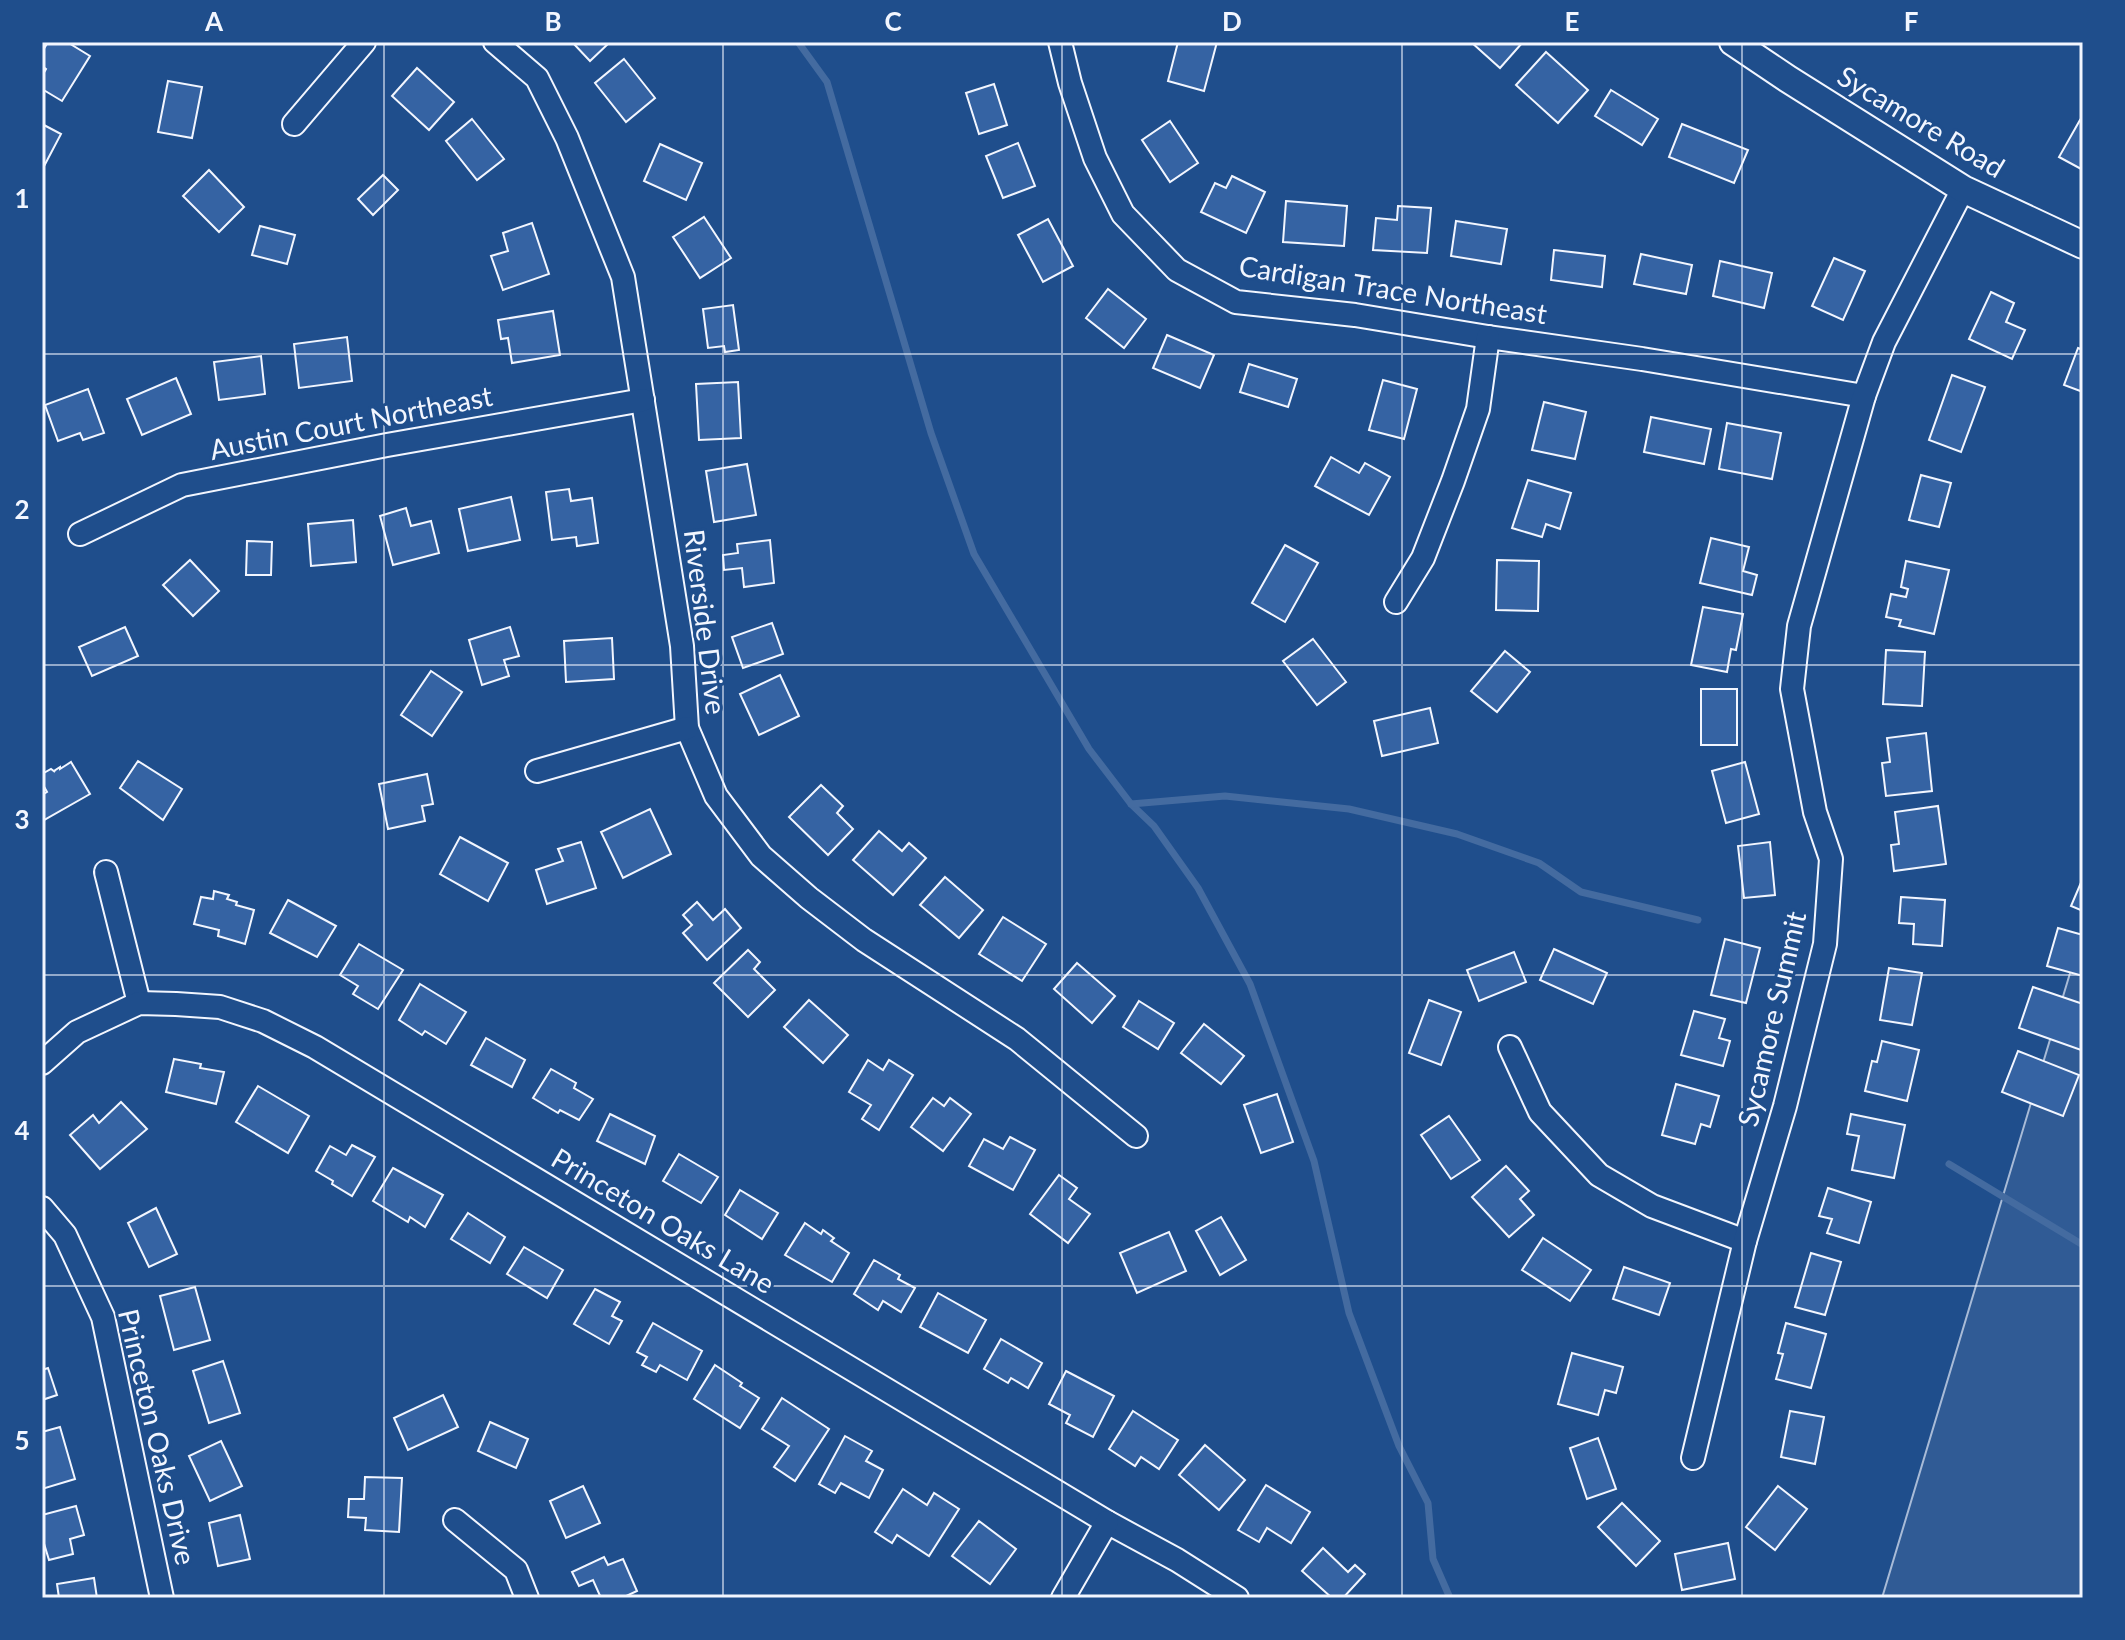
<svg xmlns="http://www.w3.org/2000/svg" width="2125" height="1640" font-family="Lato,sans-serif">
	<style>
		.built { fill: #305b95; stroke: #a8bbd7; stroke-width: 2 }
		.lines { fill: none; stroke-linecap: round; stroke-linejoin: round }
		.stream { stroke: #446ba0; stroke-width: 7 }
		.building { fill: #3563a3; stroke: #f2f6ff; stroke-width: 2 }
		.minor-casing { stroke: #f2f6ff; stroke-width: 26 }
		.tertiary-casing { stroke: #f2f6ff; stroke-width: 30 }
		.minor { stroke: #1f4e8c; stroke-width: 22 }
		.tertiary { stroke: #1f4e8c; stroke-width: 26 }
		.grid { fill: none; stroke: #f2f6ff; stroke-width: 2; stroke-opacity: 0.55 }
		.labels { text-anchor: middle; stroke-width: 6; stroke-linejoin: round; paint-order: stroke }
		.street-label { font-size: 28px; fill: #f2f6ff; stroke: #1f4e8c }
		.neatline { fill: none; stroke: #f2f6ff; stroke-width: 3 }
		.grid-label { font-size: 26px; text-anchor: middle; font-weight: bold; fill: #f2f6ff }
	</style>
	<rect width="100%" height="100%" fill="#1f4e8c"/>
	<!-- built -->
	<polygon class="built" points="2083,930 2083,1598 1882,1598"/>
	<g class="lines">
		<!-- stream -->
		<g class="stream">
			<polyline points="798,42 827,82 931,433 974,554 1089,749 1131,804 1154,826 1198,888 1250,984 1314,1161 1349,1313 1399,1446 1428,1503 1433,1559 1450,1598"/>
			<polyline points="1131,804 1225,796 1349,809 1457,834 1539,863 1581,892 1698,920"/>
			<polyline points="1949,1164 2083,1245"/>
		</g>
	</g>
	<!-- building -->
	<g class="building">
		<polygon points="48,42 67,42 90,56 62,101 42,89 42,76 46,69 42,66 42,52"/>
		<polygon points="572,42 610,42 590,61"/>
		<polygon points="1178,42 1217,42 1204,91 1168,81"/>
		<polygon points="1471,42 1523,42 1500,68"/>
		<polygon points="1546,52 1588,90 1558,123 1516,85"/>
		<polygon points="624,59 655,98 626,122 595,83"/>
		<polygon points="417,68 454,102 429,130 392,96"/>
		<polygon points="168,81 202,87 192,138 158,132"/>
		<polygon points="994,84 1007,125 979,134 966,93"/>
		<polygon points="1611,90 1658,119 1642,145 1595,116"/>
		<polygon points="472,119 504,159 477,180 446,141"/>
		<polygon points="2080,120 2083,122 2083,170 2059,157"/>
		<polygon points="1170,121 1198,163 1170,182 1142,140"/>
		<polygon points="42,124 61,134 42,170"/>
		<polygon points="1682,124 1748,150 1734,183 1669,157"/>
		<polygon points="1018,143 1035,186 1003,198 986,156"/>
		<polygon points="660,144 702,163 686,200 644,181"/>
		<polygon points="209,170 244,207 219,232 183,196"/>
		<polygon points="383,175 398,190 373,215 358,199"/>
		<polygon points="1232,176 1265,192 1246,233 1201,212 1215,183 1226,188"/>
		<polygon points="1286,201 1347,206 1344,246 1283,242"/>
		<polygon points="1398,206 1431,208 1427,253 1373,250 1376,218 1397,220"/>
		<polygon points="704,217 731,258 700,278 673,237"/>
		<polygon points="1048,219 1073,266 1043,282 1018,235"/>
		<polygon points="1456,221 1507,229 1501,264 1451,256"/>
		<polygon points="532,223 549,274 503,290 491,256 508,251 503,233"/>
		<polygon points="260,226 295,235 287,264 252,255"/>
		<polygon points="1554,250 1605,256 1602,287 1551,280"/>
		<polygon points="1641,254 1692,265 1686,294 1634,284"/>
		<polygon points="1834,258 1865,271 1843,320 1812,306"/>
		<polygon points="1720,261 1772,273 1764,308 1713,296"/>
		<polygon points="1108,289 1146,319 1124,348 1086,318"/>
		<polygon points="1991,292 2014,303 2006,322 2025,330 2012,359 1969,339"/>
		<polygon points="733,305 739,350 725,352 724,346 708,348 703,309"/>
		<polygon points="553,311 560,355 512,363 508,338 501,339 498,320"/>
		<polygon points="1167,335 1214,355 1200,388 1153,368"/>
		<polygon points="347,337 352,381 299,388 294,344"/>
		<polygon points="2078,348 2083,350 2083,392 2064,385"/>
		<polygon points="261,356 265,394 219,400 214,362"/>
		<polygon points="1249,364 1297,379 1288,407 1240,392"/>
		<polygon points="1952,375 1985,387 1961,452 1929,440"/>
		<polygon points="176,378 191,414 142,435 127,399"/>
		<polygon points="1383,380 1417,389 1404,439 1369,430"/>
		<polygon points="738,382 741,438 699,440 696,384"/>
		<polygon points="88,389 104,433 83,440 80,433 58,441 45,405"/>
		<polygon points="1544,402 1586,412 1575,459 1532,450"/>
		<polygon points="1651,417 1711,429 1704,464 1644,452"/>
		<polygon points="1727,423 1781,433 1772,479 1719,469"/>
		<polygon points="1331,457 1359,473 1365,463 1390,477 1369,515 1315,486"/>
		<polygon points="747,464 756,515 714,522 706,471"/>
		<polygon points="1921,475 1951,483 1939,527 1909,520"/>
		<polygon points="1528,480 1571,493 1560,529 1546,524 1542,537 1512,528"/>
		<polygon points="569,489 571,501 592,498 598,543 577,546 576,537 552,540 546,492"/>
		<polygon points="511,497 520,540 468,551 459,509"/>
		<polygon points="406,508 411,526 431,521 439,553 393,565 380,516"/>
		<polygon points="353,520 356,562 311,566 308,524"/>
		<polygon points="1711,538 1749,547 1743,571 1757,575 1752,595 1700,583"/>
		<polygon points="770,540 774,583 744,587 742,568 724,570 723,555 738,553 737,544"/>
		<polygon points="247,541 272,542 271,575 246,575"/>
		<polygon points="1285,545 1318,563 1285,622 1252,603"/>
		<polygon points="190,560 219,591 193,616 163,585"/>
		<polygon points="1497,560 1539,561 1538,611 1496,610"/>
		<polygon points="1906,561 1949,570 1934,634 1899,626 1901,620 1886,617 1891,594 1906,597 1908,589 1901,587"/>
		<polygon points="1703,607 1743,614 1736,650 1731,649 1727,672 1691,665"/>
		<polygon points="772,623 783,654 743,668 732,637"/>
		<polygon points="125,627 138,656 92,676 79,647"/>
		<polygon points="510,627 519,656 504,660 509,676 482,685 469,640"/>
		<polygon points="612,638 614,679 566,682 564,641"/>
		<polygon points="1313,639 1346,682 1317,705 1283,661"/>
		<polygon points="1886,650 1925,652 1922,706 1883,704"/>
		<polygon points="1505,651 1530,672 1497,712 1471,691"/>
		<polygon points="431,671 462,692 432,736 401,715"/>
		<polygon points="780,675 799,716 759,735 740,694"/>
		<rect x="1701" y="689" width="36" height="56"/>
		<polygon points="1430,708 1438,743 1382,756 1374,721"/>
		<polygon points="1926,733 1932,791 1886,796 1882,763 1890,762 1887,738"/>
		<polygon points="138,761 182,789 163,820 120,788"/>
		<polygon points="71,762 90,794 44,820 42,816 42,795 47,792 42,783 42,774 51,769 55,772 54,771 60,767 60,769"/>
		<polygon points="1745,762 1759,814 1726,823 1712,771"/>
		<polygon points="427,774 433,804 422,806 425,821 388,829 379,784"/>
		<polygon points="821,785 843,806 837,813 853,829 828,855 789,817"/>
		<polygon points="1938,806 1946,864 1894,871 1891,845 1899,844 1895,812"/>
		<polygon points="650,809 671,854 623,878 601,832"/>
		<polygon points="879,831 902,851 909,843 926,858 893,895 853,860"/>
		<polygon points="460,837 508,863 488,901 440,874"/>
		<polygon points="581,842 596,888 547,904 536,870 563,861 558,849"/>
		<polygon points="1770,842 1775,895 1744,898 1738,846"/>
		<polygon points="945,877 983,910 959,938 920,905"/>
		<polygon points="2083,878 2083,911 2071,906"/>
		<polygon points="214,891 229,895 227,899 237,902 236,905 254,910 245,944 218,936 219,930 194,924 201,897 213,899"/>
		<polygon points="1901,897 1945,900 1942,946 1913,944 1914,924 1899,923"/>
		<polygon points="288,900 336,926 317,957 270,933"/>
		<polygon points="697,902 713,920 725,909 741,928 707,960 683,933 692,925 683,915"/>
		<polygon points="1003,917 1046,944 1022,981 979,954"/>
		<polygon points="2058,928 2083,935 2083,976 2047,966"/>
		<polygon points="1725,939 1760,948 1746,1003 1711,995"/>
		<polygon points="359,944 403,970 378,1009 353,994 358,986 340,975"/>
		<polygon points="1554,949 1607,973 1593,1004 1540,980"/>
		<polygon points="748,950 760,962 754,969 775,990 748,1017 714,983"/>
		<polygon points="1514,952 1526,982 1479,1001 1467,970"/>
		<polygon points="1077,963 1115,996 1092,1023 1054,989"/>
		<polygon points="1889,968 1922,973 1912,1025 1880,1020"/>
		<polygon points="420,984 466,1012 446,1044 425,1031 422,1035 399,1020"/>
		<polygon points="2033,987 2083,1004 2083,1044 2081,1050 2019,1028"/>
		<polygon points="809,1000 848,1035 823,1063 784,1027"/>
		<polygon points="1429,1000 1461,1012 1441,1065 1409,1053"/>
		<polygon points="1139,1001 1174,1023 1158,1049 1123,1027"/>
		<polygon points="1694,1011 1725,1019 1719,1038 1730,1041 1723,1066 1681,1055"/>
		<polygon points="1204,1024 1244,1056 1221,1084 1181,1053"/>
		<polygon points="486,1038 525,1060 512,1087 471,1065"/>
		<polygon points="1882,1041 1919,1050 1907,1101 1865,1091 1872,1061 1877,1062"/>
		<polygon points="2018,1051 2079,1075 2063,1116 2002,1092"/>
		<polygon points="174,1059 201,1064 200,1068 224,1072 216,1104 166,1092"/>
		<polygon points="868,1060 883,1070 889,1060 913,1075 879,1130 862,1119 871,1105 849,1092"/>
		<polygon points="551,1069 576,1083 574,1088 593,1099 579,1120 560,1110 558,1113 533,1098"/>
		<polygon points="1676,1084 1719,1096 1710,1127 1701,1124 1695,1144 1662,1135"/>
		<polygon points="258,1086 309,1116 288,1153 236,1122"/>
		<polygon points="1277,1094 1293,1142 1261,1153 1244,1105"/>
		<polygon points="933,1098 944,1106 950,1098 971,1114 943,1151 911,1127"/>
		<polygon points="121,1102 147,1129 100,1169 70,1135 93,1115 99,1123"/>
		<polygon points="610,1114 655,1136 645,1164 597,1141"/>
		<polygon points="1851,1114 1905,1125 1894,1178 1852,1170 1859,1136 1847,1134"/>
		<polygon points="1449,1116 1480,1160 1451,1179 1421,1135"/>
		<polygon points="1010,1137 1035,1150 1013,1190 969,1166 984,1139 1003,1149"/>
		<polygon points="352,1145 375,1157 352,1196 332,1184 333,1181 316,1171 330,1146 346,1155"/>
		<polygon points="679,1154 718,1177 701,1203 663,1181"/>
		<polygon points="1506,1166 1529,1191 1520,1199 1534,1215 1509,1237 1472,1197"/>
		<polygon points="393,1168 443,1195 425,1227 410,1217 408,1222 373,1201"/>
		<polygon points="1059,1175 1077,1188 1069,1199 1090,1214 1068,1243 1030,1214"/>
		<polygon points="1828,1188 1871,1202 1859,1243 1827,1233 1832,1219 1819,1216"/>
		<polygon points="740,1190 778,1213 762,1239 725,1215"/>
		<polygon points="156,1208 177,1254 149,1267 128,1223"/>
		<polygon points="468,1213 505,1237 490,1263 451,1239"/>
		<polygon points="1221,1217 1246,1260 1220,1275 1196,1231"/>
		<polygon points="805,1223 821,1234 823,1230 834,1238 831,1241 849,1253 832,1282 785,1255"/>
		<polygon points="1169,1232 1186,1271 1137,1293 1120,1253"/>
		<polygon points="1543,1238 1591,1270 1570,1301 1522,1270"/>
		<polygon points="524,1247 563,1270 547,1298 507,1274"/>
		<polygon points="1811,1253 1841,1262 1825,1315 1795,1307"/>
		<polygon points="874,1260 900,1275 898,1279 915,1288 901,1312 883,1301 878,1310 854,1294"/>
		<polygon points="1624,1267 1670,1283 1659,1315 1613,1299"/>
		<polygon points="195,1287 210,1340 174,1350 160,1296"/>
		<polygon points="595,1289 620,1302 612,1316 622,1321 609,1344 574,1324"/>
		<polygon points="938,1293 986,1320 968,1353 920,1327"/>
		<polygon points="653,1323 702,1351 687,1380 660,1365 656,1372 642,1365 647,1357 637,1352"/>
		<polygon points="1786,1323 1826,1334 1811,1388 1776,1379 1783,1354 1778,1353"/>
		<polygon points="1001,1339 1042,1363 1028,1388 1011,1378 1008,1383 984,1369"/>
		<polygon points="1572,1353 1623,1367 1616,1393 1605,1390 1598,1415 1558,1404"/>
		<polygon points="223,1361 240,1413 209,1423 193,1371"/>
		<polygon points="715,1365 742,1383 740,1386 759,1398 740,1428 694,1399"/>
		<polygon points="48,1368 57,1395 42,1400 42,1370"/>
		<polygon points="1066,1371 1114,1396 1093,1437 1066,1423 1070,1415 1049,1404"/>
		<polygon points="443,1395 458,1427 408,1450 394,1418"/>
		<polygon points="782,1398 829,1429 795,1481 774,1467 789,1446 762,1429"/>
		<polygon points="1133,1411 1178,1440 1159,1469 1141,1457 1135,1466 1109,1449"/>
		<polygon points="1790,1411 1824,1417 1815,1464 1781,1457"/>
		<polygon points="490,1422 528,1439 516,1468 478,1451"/>
		<polygon points="60,1427 75,1479 42,1489 42,1432"/>
		<polygon points="845,1436 872,1451 866,1461 883,1470 869,1498 841,1483 835,1493 819,1484"/>
		<polygon points="1598,1438 1616,1489 1587,1499 1570,1448"/>
		<polygon points="221,1441 242,1486 210,1501 189,1456"/>
		<polygon points="1205,1445 1245,1480 1219,1510 1179,1475"/>
		<polygon points="365,1477 402,1478 399,1532 365,1530 366,1518 348,1517 349,1499 364,1499"/>
		<polygon points="1266,1485 1310,1512 1291,1543 1267,1528 1259,1542 1238,1530"/>
		<polygon points="583,1486 600,1523 566,1538 550,1501"/>
		<polygon points="1778,1486 1807,1509 1775,1550 1746,1527"/>
		<polygon points="903,1489 927,1505 934,1493 959,1509 929,1556 897,1535 892,1543 875,1532"/>
		<polygon points="1622,1503 1660,1541 1636,1566 1598,1527"/>
		<polygon points="76,1506 84,1535 70,1539 73,1554 49,1560 42,1537 42,1515"/>
		<polygon points="240,1515 250,1559 218,1566 209,1523"/>
		<polygon points="979,1521 1016,1549 990,1584 952,1556"/>
		<polygon points="1728,1543 1735,1579 1682,1590 1675,1554"/>
		<polygon points="1323,1548 1348,1572 1355,1565 1365,1574 1343,1598 1332,1598 1302,1571"/>
		<polygon points="604,1557 608,1565 623,1559 637,1591 622,1598 601,1598 593,1580 579,1586 572,1572"/>
		<polygon points="94,1578 97,1598 59,1598 57,1584"/>
	</g>
	<g class="lines">
		<defs>
			<g id="minor">
				<polyline points="495,42 537,78 567,138 623,277 682,646 687,728 716,796 761,856 809,898 864,940 1017,1039 1136,1136"/>
				<polyline points="1060,42 1070,83 1095,158 1123,214 1177,270 1236,302 1355,315 1488,337 1642,359 1864,396"/>
				<polyline points="294,124 364,42"/>
				<polyline points="80,534 182,485 387,445 643,400"/>
				<polyline points="1396,602 1423,558 1453,481 1478,409 1488,337"/>
				<polyline points="537,771 687,728"/>
				<polyline points="106,872 139,1003"/>
				<polyline points="1510,1047 1540,1112 1599,1175 1652,1206 1745,1241"/>
				<polyline points="42,1063 77,1032 139,1003 176,1004 220,1007 263,1021 315,1047 1107,1522 1177,1560 1237,1598"/>
				<polyline points="42,1208 65,1235 103,1317 162,1598"/>
				<polyline points="1693,1458 1745,1241 1785,1106 1825,944 1831,859 1815,812 1792,689 1799,626 1864,396 1884,342 1963,189"/>
				<polyline points="455,1520 516,1570 527,1598"/>
				<polyline points="1063,1598 1107,1522"/>
			</g>
			<polyline id="tertiary" points="1733,42 1788,79 1963,189 2083,245"/>
		</defs>
		<!-- minor casing -->
		<use href="#minor" class="minor-casing"/>
		<!-- tertiary casing -->
		<use href="#tertiary" class="tertiary-casing"/>
		<!-- minor -->
		<use href="#minor" class="minor"/>
		<!-- tertiary -->
		<use href="#tertiary" class="tertiary"/>
	</g>
	<!-- grid -->
	<path class="grid" d="M384 42V1598M723 42V1598M1062 42V1598M1402 42V1598M1742 42V1598M42 354H2083M42 665H2083M42 975H2083M42 1286H2083"/>
	<g class="labels">
		<!-- street labels -->
		<g class="street-label">
			<text transform="translate(1921 122) rotate(31)" y="10">Sycamore Road</text>
			<text transform="translate(1393 290) rotate(9)" y="10">Cardigan Trace Northeast</text>
			<text transform="translate(351 423) rotate(-11)" y="10">Austin Court Northeast</text>
			<text transform="translate(705 622) rotate(83)" y="10">Riverside Drive</text>
			<text transform="translate(1772 1019) rotate(-77)" y="10">Sycamore Summit</text>
			<text transform="translate(663 1221) rotate(31)" y="10">Princeton Oaks Lane</text>
			<text transform="translate(157 1437) rotate(77)" y="10">Princeton Oaks Drive</text>
		</g>
	</g>
	<!-- border -->
	<rect width="2125" height="1640" fill="none" stroke="#1f4e8c" stroke-width="88"/>
	<rect x="44" y="44" width="2037" height="1552" class="neatline"/>
	<g class="grid-label">
		<text x="214" y="31">A</text>
		<text x="553" y="31">B</text>
		<text x="893" y="31">C</text>
		<text x="1232" y="31">D</text>
		<text x="1572" y="31">E</text>
		<text x="1911" y="31">F</text>
		<text x="22" y="208">1</text>
		<text x="22" y="519">2</text>
		<text x="22" y="829">3</text>
		<text x="22" y="1140">4</text>
		<text x="22" y="1450">5</text>
	</g>
</svg>
